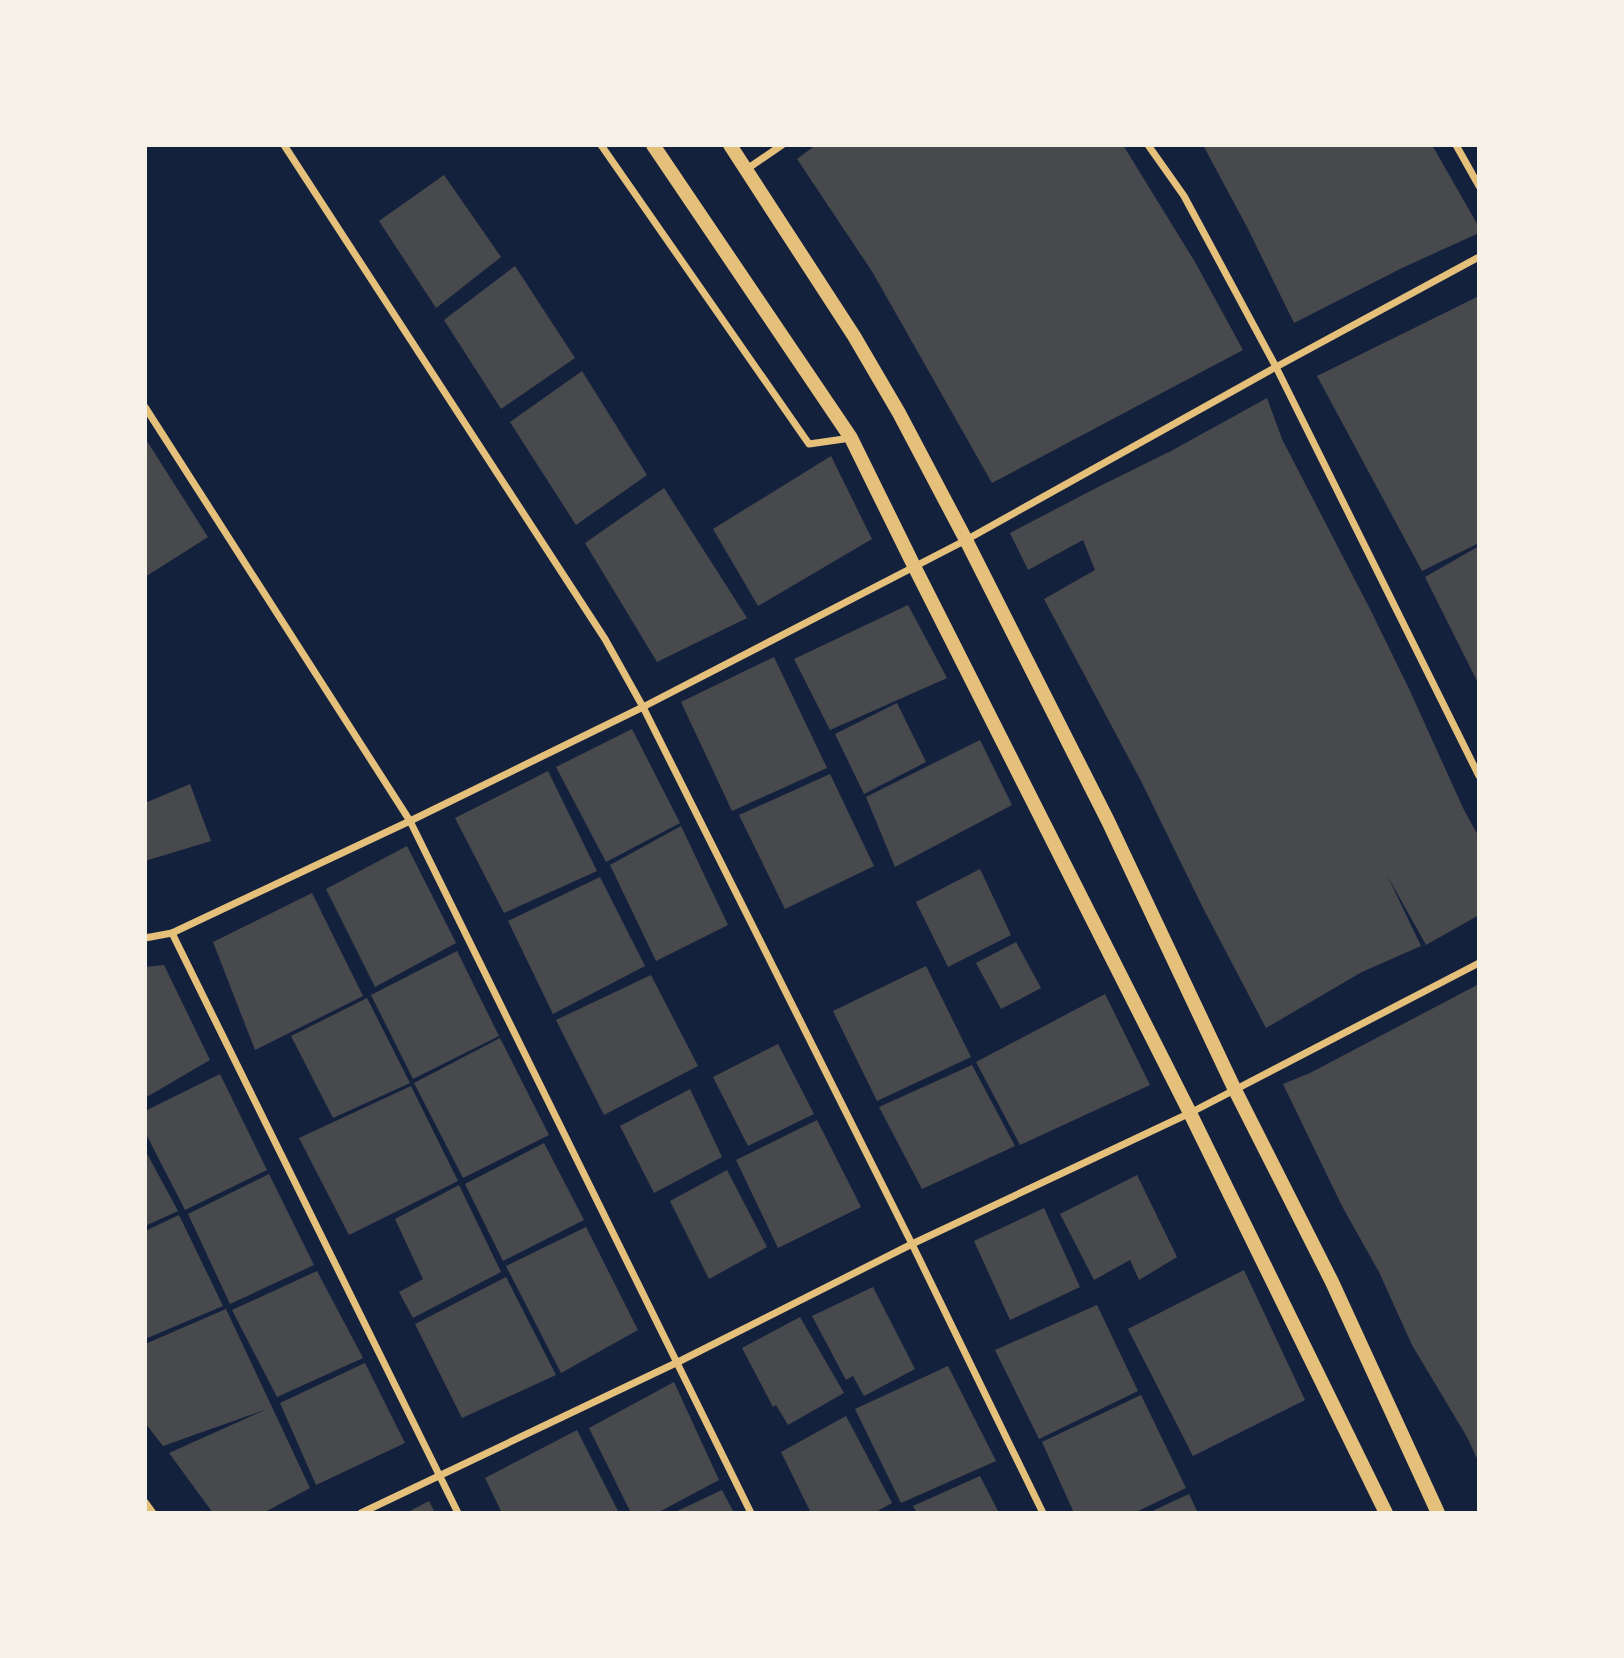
<svg xmlns="http://www.w3.org/2000/svg" width="1624" height="1658" font-family="'Source Serif 4',serif">
	<style>
		.building { fill: #48494c }
		.lines { fill: none; stroke-linecap: round; stroke-linejoin: round }
		.minor { stroke: #e5c07b; stroke-width: 7 }
		.secondary { stroke: #e5c07b; stroke-width: 14 }
	</style>
	<rect width="100%" height="100%" fill="#14213d"/>
	<!-- building -->
	<g class="building">
		<polygon points="816,145 1123,145 1195,262 1243,350 992,483 873,273 797,159"/>
		<polygon points="1203,145 1432,145 1479,227 1479,233 1402,268 1294,323 1247,227"/>
		<polygon points="444,175 501,257 436,308 379,221"/>
		<polygon points="515,266 575,358 501,409 444,320"/>
		<polygon points="1479,296 1479,543 1422,571 1317,376"/>
		<polygon points="582,371 647,475 576,525 510,422"/>
		<polygon points="1267,398 1282,439 1371,611 1410,691 1464,810 1479,837 1479,915 1426,945 1387,875 1421,946 1362,972 1266,1028 1202,906 1142,783 1044,599 1095,570 1083,540 1028,570 1010,533 1100,486 1171,451"/>
		<polygon points="145,438 208,537 145,577"/>
		<polygon points="831,456 872,539 758,606 713,529"/>
		<polygon points="664,488 747,618 657,662 585,543"/>
		<polygon points="1479,546 1479,685 1425,577"/>
		<polygon points="908,605 947,678 830,730 794,659"/>
		<polygon points="774,657 827,768 732,811 681,702"/>
		<polygon points="897,703 926,762 864,794 835,734"/>
		<polygon points="632,729 680,823 606,862 556,767"/>
		<polygon points="980,740 1012,805 895,867 866,797"/>
		<polygon points="548,771 597,871 504,913 455,818"/>
		<polygon points="830,774 874,866 785,909 739,815"/>
		<polygon points="190,784 211,841 145,861 145,803"/>
		<polygon points="681,826 728,925 656,961 610,865"/>
		<polygon points="407,846 456,943 375,987 326,889"/>
		<polygon points="980,869 1011,935 948,967 916,902"/>
		<polygon points="600,877 645,966 553,1014 508,921"/>
		<polygon points="312,893 363,996 255,1050 213,942"/>
		<polygon points="1016,942 1041,988 1001,1009 976,963"/>
		<polygon points="457,951 499,1036 413,1079 371,995"/>
		<polygon points="164,965 210,1060 145,1098 145,967"/>
		<polygon points="926,966 971,1057 877,1101 833,1011"/>
		<polygon points="651,975 698,1066 604,1115 556,1020"/>
		<polygon points="1479,984 1479,1463 1467,1437 1412,1345 1379,1272 1342,1206 1283,1084 1310,1073"/>
		<polygon points="1105,994 1150,1085 1020,1145 976,1062"/>
		<polygon points="367,998 410,1083 333,1118 291,1036"/>
		<polygon points="500,1038 549,1135 463,1178 414,1083"/>
		<polygon points="778,1044 814,1114 748,1146 713,1077"/>
		<polygon points="972,1065 1015,1146 922,1189 879,1107"/>
		<polygon points="220,1074 267,1170 185,1210 145,1132 145,1111"/>
		<polygon points="411,1086 458,1181 349,1235 299,1138"/>
		<polygon points="690,1089 722,1157 654,1193 620,1126"/>
		<polygon points="817,1120 861,1207 778,1248 736,1160"/>
		<polygon points="544,1143 584,1220 503,1261 465,1184"/>
		<polygon points="145,1150 178,1211 145,1226"/>
		<polygon points="727,1170 767,1247 709,1279 670,1201"/>
		<polygon points="269,1174 314,1265 230,1304 188,1214"/>
		<polygon points="1137,1175 1177,1257 1139,1280 1130,1260 1094,1280 1060,1214"/>
		<polygon points="459,1185 501,1272 413,1318 399,1292 423,1279 395,1219"/>
		<polygon points="1044,1208 1080,1287 1010,1320 974,1241"/>
		<polygon points="179,1215 223,1306 145,1339 145,1231"/>
		<polygon points="586,1227 638,1330 561,1373 506,1266"/>
		<polygon points="1244,1270 1305,1400 1193,1456 1128,1329"/>
		<polygon points="317,1271 363,1358 277,1397 232,1310"/>
		<polygon points="506,1277 556,1375 462,1418 415,1324"/>
		<polygon points="873,1287 915,1369 864,1396 853,1376 846,1380 812,1316"/>
		<polygon points="1097,1305 1138,1391 1039,1439 995,1350"/>
		<polygon points="226,1309 310,1488 263,1513 213,1513 169,1453 267,1409 163,1446 145,1423 145,1344"/>
		<polygon points="800,1317 844,1393 788,1425 776,1405 773,1407 742,1348"/>
		<polygon points="365,1363 405,1443 316,1485 280,1403"/>
		<polygon points="948,1366 996,1461 901,1503 855,1409"/>
		<polygon points="674,1382 719,1480 657,1513 631,1513 589,1428"/>
		<polygon points="1141,1395 1186,1488 1134,1513 1074,1513 1042,1442"/>
		<polygon points="846,1416 892,1503 874,1513 811,1513 781,1452"/>
		<polygon points="577,1430 619,1513 502,1513 485,1478"/>
		<polygon points="980,1476 999,1513 917,1513 913,1506"/>
		<polygon points="722,1490 734,1513 673,1513"/>
		<polygon points="1189,1494 1198,1513 1148,1513"/>
		<polygon points="429,1501 435,1513 406,1513"/>
	</g>
	<g class="lines">
		<!-- minor -->
		<g class="minor">
			<polyline points="284,145 605,639 643,707 912,1244 1043,1513"/>
			<polyline points="601,145 809,444 851,438"/>
			<polyline points="1148,145 1184,196 1276,367 1479,776"/>
			<polyline points="1456,145 1479,186"/>
			<polyline points="747,169 782,145"/>
			<polyline points="145,407 410,821 751,1513"/>
			<polyline points="172,933 458,1513"/>
			<polyline points="145,938 172,933 410,821 643,707 966,540 1276,367 1479,257"/>
			<polyline points="145,1502 153,1513"/>
			<polyline points="361,1513 678,1362 912,1244 1190,1113 1479,963"/>
		</g>
		<!-- secondary -->
		<g class="secondary">
			<polyline points="653,145 851,438 914,566 1190,1113 1386,1513"/>
			<polyline points="730,145 854,336 899,413 966,540 1108,821 1235,1090 1332,1282 1438,1513"/>
		</g>
	</g>
	<!-- border -->
	<rect width="1624" height="1658" fill="none" stroke="#f6f1e7" stroke-width="294"/>
</svg>
